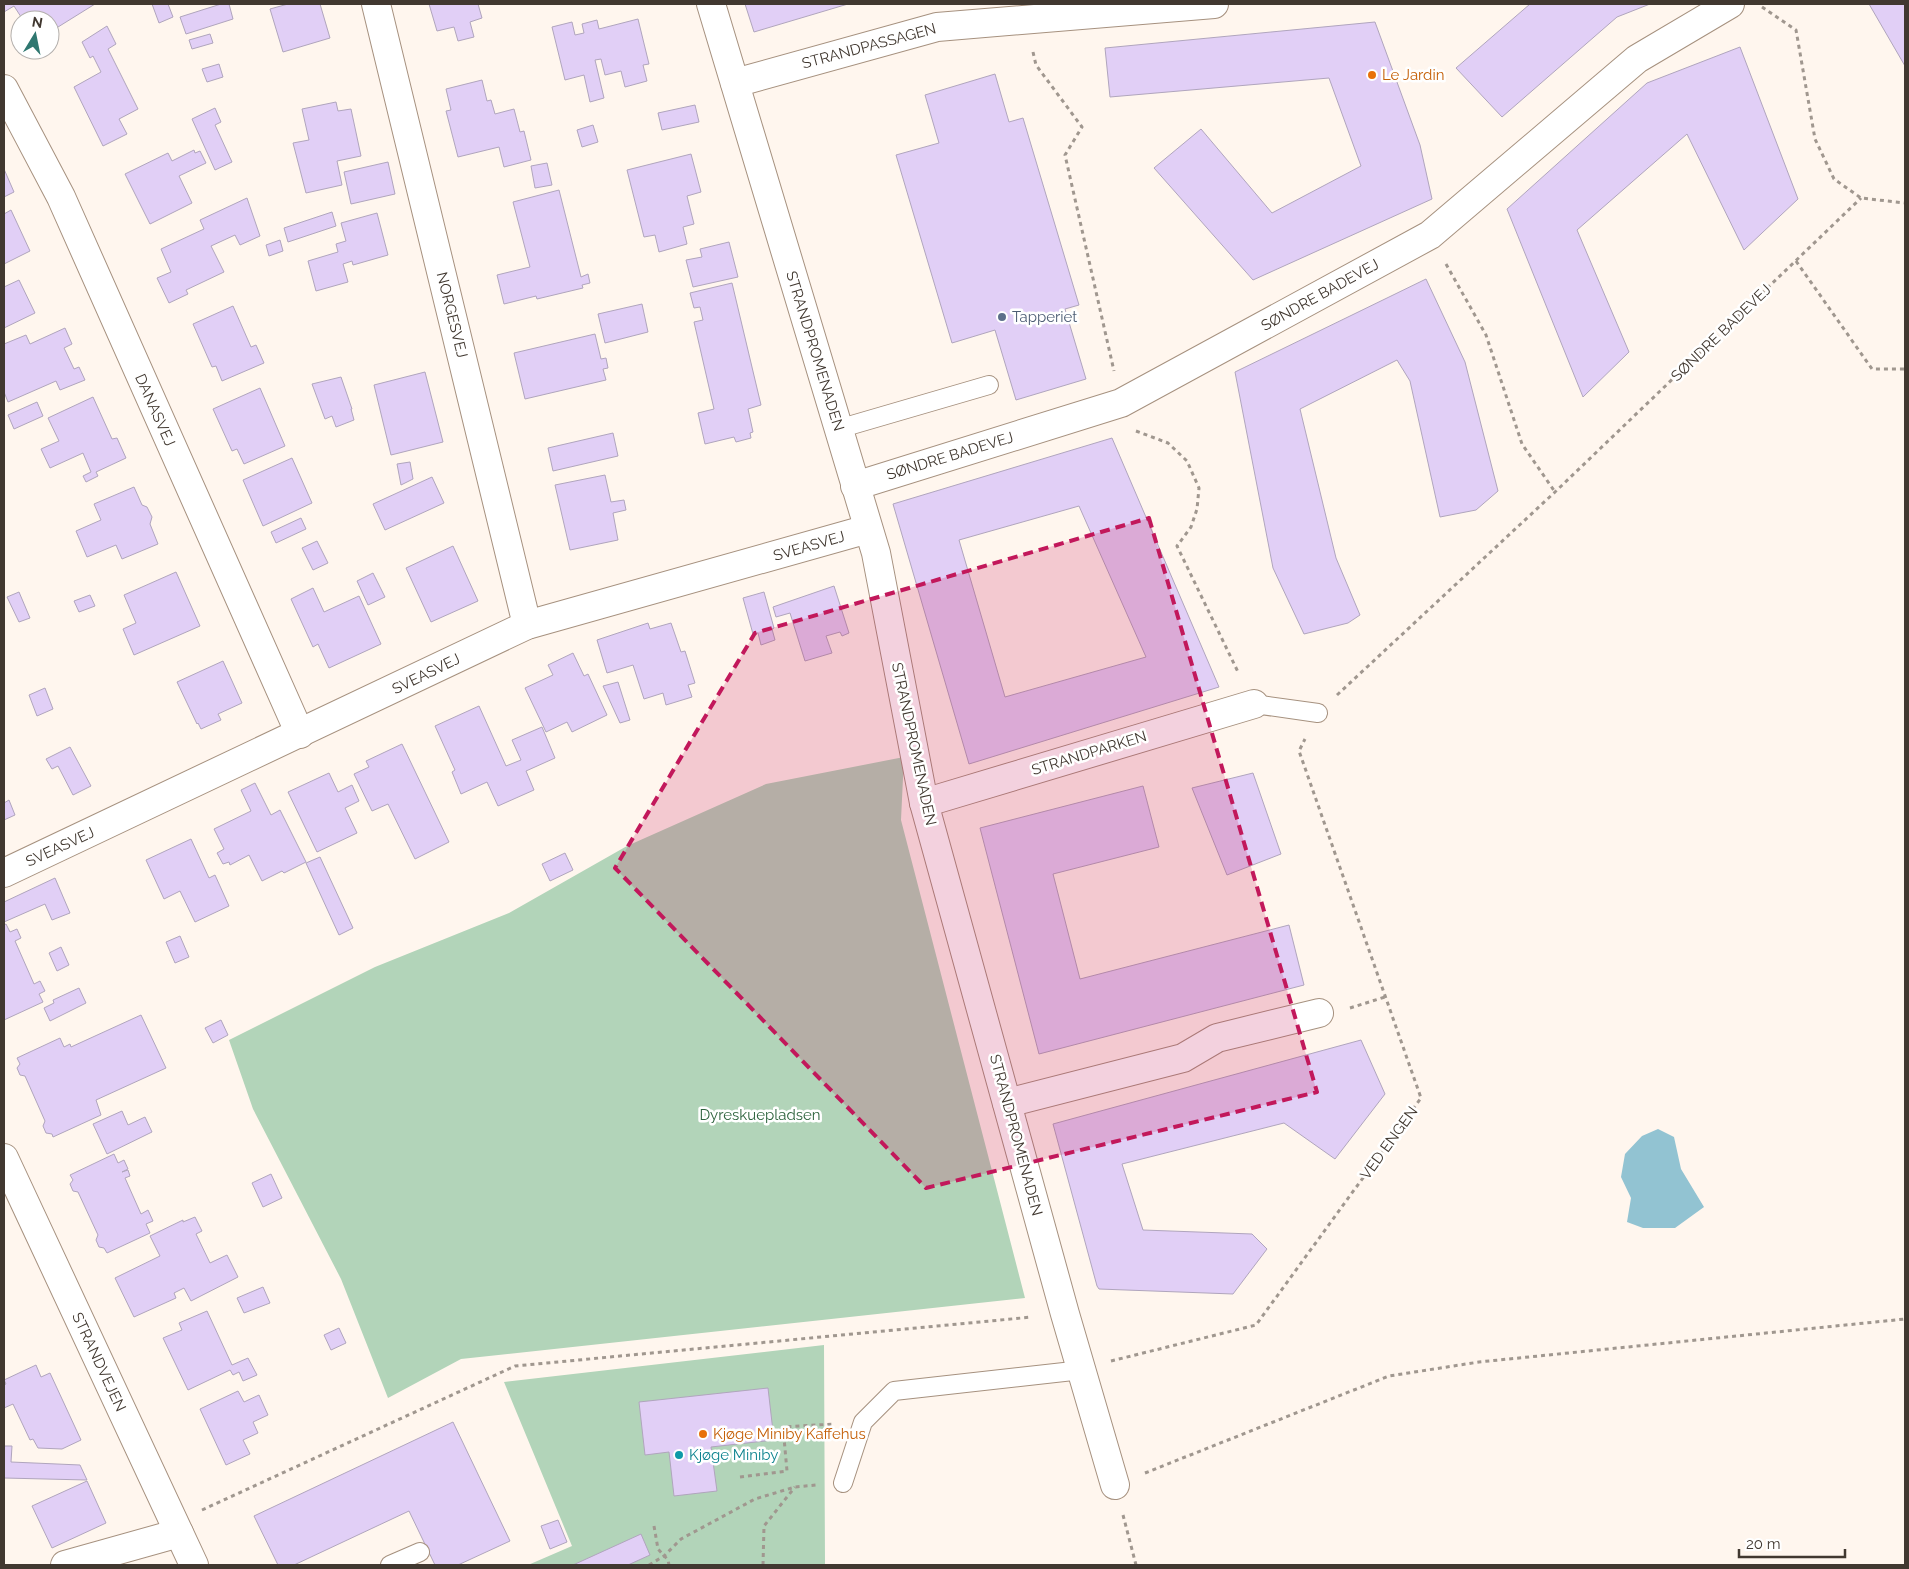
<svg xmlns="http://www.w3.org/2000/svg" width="1909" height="1569" font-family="Raleway,sans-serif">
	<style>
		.green { fill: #b2d4b9 }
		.water { fill: #92c3d2 }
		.building { fill: #e1cff6; stroke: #b0a5bd; fill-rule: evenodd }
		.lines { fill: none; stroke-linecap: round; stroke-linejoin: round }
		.service-casing { stroke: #a6917f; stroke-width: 20 }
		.minor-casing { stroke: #a6917f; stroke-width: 30 }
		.tertiary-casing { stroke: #a6917f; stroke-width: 30 }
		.path { stroke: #a0978f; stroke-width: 3; stroke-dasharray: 4 4; stroke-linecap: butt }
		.service { stroke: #fff; stroke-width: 18 }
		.minor { stroke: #fff; stroke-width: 28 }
		.tertiary { stroke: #fff; stroke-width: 28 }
		.marked { fill: #c2185b; fill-opacity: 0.2; stroke: #c2185b; stroke-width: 4; stroke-dasharray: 10 6; stroke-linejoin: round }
		.food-dot { fill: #e8710a; stroke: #fff; stroke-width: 2 }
		.service-dot { fill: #5c6f8a; stroke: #fff; stroke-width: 2 }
		.culture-dot { fill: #0f9aa8; stroke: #fff; stroke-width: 2 }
		.labels { text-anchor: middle; stroke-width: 5; stroke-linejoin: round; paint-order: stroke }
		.street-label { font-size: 15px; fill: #413830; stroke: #fff }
		.food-label { font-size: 15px; fill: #c56008; stroke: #fff; text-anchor: start }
		.service-label { font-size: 15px; fill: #4e5e75; stroke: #fff; text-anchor: start }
		.park-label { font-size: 15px; fill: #2d633d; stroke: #fff }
		.culture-label { font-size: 15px; fill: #0d838f; stroke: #fff; text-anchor: start }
	</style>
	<rect width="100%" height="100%" fill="#fff6ee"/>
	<!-- green -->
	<g class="green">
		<polygon points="904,757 901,820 1025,1298 461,1359 388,1398 341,1279 253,1109 229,1040 375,967 509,913 627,846 766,784"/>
		<polygon points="824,1345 825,1565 528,1565 572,1546 504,1382"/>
	</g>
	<!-- water -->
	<polygon class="water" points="1658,1129 1674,1137 1681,1169 1704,1207 1675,1228 1643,1228 1627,1222 1631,1198 1621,1177 1625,1154 1642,1136"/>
	<!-- building -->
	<g class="building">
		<polygon points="4,4 95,4 50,32 50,20 23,20 14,6 4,12"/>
		<polygon points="152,4 168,4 173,17 159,23"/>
		<polygon points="221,4 229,4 233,19 186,34 180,17"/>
		<polygon points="288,4 320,4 330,38 283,52 270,9"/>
		<polygon points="429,4 478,4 482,18 470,22 474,37 458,41 454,27 437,31"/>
		<polygon points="745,4 848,4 754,32"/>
		<polygon points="1530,4 1650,4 1617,17 1502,117 1456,68"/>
		<polygon points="1869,4 1905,4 1905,66"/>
		<polygon points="638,19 649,64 643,65 647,81 625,87 621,71 605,75 601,59 595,60 604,98 590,102 584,75 565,80 552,27 572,22 575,35 584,33 582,24 597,20 599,29"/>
		<polygon points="1375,22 1420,145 1432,199 1253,280 1154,168 1201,129 1272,213 1361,166 1329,78 1110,97 1105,48"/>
		<polygon points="107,26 116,44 108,49 138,109 119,119 127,134 103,146 74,87 101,72 93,56 90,58 82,42"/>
		<polygon points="210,34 213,43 192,49 189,40"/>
		<polygon points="1740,47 1798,199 1744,250 1687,134 1577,230 1629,352 1583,397 1507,209 1647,83"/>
		<polygon points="219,64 223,77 207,82 202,69"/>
		<polygon points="995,74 1009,122 1023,118 1079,305 1065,309 1086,379 1016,400 995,330 952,343 896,155 939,143 925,95"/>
		<polygon points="482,80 487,101 491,100 495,114 514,109 520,132 524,131 531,160 504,167 499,147 458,157 446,111 451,110 446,89"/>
		<polygon points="336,102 338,111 351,109 361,156 337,161 342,185 306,193 293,143 309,140 302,109"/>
		<polygon points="695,105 699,122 662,130 658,113"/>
		<polygon points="215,108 221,122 215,125 232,162 215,170 192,119"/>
		<polygon points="593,125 598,142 582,147 577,130"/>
		<polygon points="194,150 195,153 200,151 206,163 179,176 192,203 150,224 125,174 168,153 172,161"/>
		<polygon points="691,154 701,192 687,196 694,224 683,227 687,244 659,252 655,235 644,237 627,170"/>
		<polygon points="388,162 395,194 351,204 344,172"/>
		<polygon points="547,163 552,185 535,188 531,166"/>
		<polygon points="4,169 14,192 4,197"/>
		<polygon points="559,190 581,277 588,274 590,283 582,285 583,288 537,299 536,296 504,304 497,275 530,267 513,202"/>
		<polygon points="247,198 260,236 240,245 235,235 211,246 224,272 186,290 188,294 169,303 157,278 171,272 161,249 204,229 200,220"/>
		<polygon points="11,210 30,251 4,264 4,214"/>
		<polygon points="332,212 336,226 288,242 284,228"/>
		<polygon points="377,213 388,255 353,265 352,261 343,264 348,282 316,291 308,261 338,252 336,244 346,241 341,223"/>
		<polygon points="280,240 283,251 269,256 266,245"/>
		<polygon points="729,242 738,277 693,287 686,260 702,257 700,249"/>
		<polygon points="1426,279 1465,362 1498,491 1476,510 1440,517 1410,381 1397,360 1300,409 1336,558 1360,615 1348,623 1304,634 1273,568 1235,372"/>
		<polygon points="19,280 35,313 4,328 4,287"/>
		<polygon points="732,283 761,405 748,409 753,432 750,433 751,438 736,442 734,437 705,444 698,413 714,409 694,322 703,320 700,307 694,308 690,293"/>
		<polygon points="642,304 648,332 605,343 598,314"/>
		<polygon points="233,306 251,347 256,345 264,363 222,381 216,366 212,367 193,324"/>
		<polygon points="65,328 72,344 64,348 74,369 79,367 85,380 60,390 56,381 8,402 4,392 4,344 26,335 30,344"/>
		<polygon points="595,334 601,359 606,358 608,368 603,369 606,380 525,399 514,353"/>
		<polygon points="425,372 443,442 391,455 374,385"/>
		<polygon points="341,377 352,409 351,409 354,420 336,427 332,416 325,419 312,384"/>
		<polygon points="260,388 285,446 244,464 237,449 232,451 213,409"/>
		<polygon points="93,397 112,439 117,438 126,458 96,472 98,476 86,482 83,476 91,472 83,453 50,468 41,449 59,441 48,418"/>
		<polygon points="37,402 43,416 14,429 8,415"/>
		<polygon points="613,433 618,456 553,471 548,448"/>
		<path d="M1112 438 1219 687 969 764 893 504ZM1079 506 1146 657 1005 697 959 540Z"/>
		<polygon points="292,458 312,503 263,526 243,480"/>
		<polygon points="410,462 413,479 401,485 397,464"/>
		<polygon points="605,475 611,502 624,500 626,510 613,513 618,540 570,550 555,485"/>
		<polygon points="432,477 444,503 385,530 373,504"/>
		<polygon points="134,487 142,505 147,507 152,517 150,524 158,544 122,559 116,545 87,557 76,531 101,520 94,504"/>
		<polygon points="301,518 306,529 276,543 271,532"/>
		<polygon points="317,541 328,563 313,570 302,548"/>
		<polygon points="453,546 478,601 431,622 406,568"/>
		<polygon points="176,572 200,626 134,655 123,629 136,623 124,595"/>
		<polygon points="373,573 385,597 368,605 357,581"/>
		<polygon points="834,586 849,633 842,636 840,632 826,636 832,653 805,661 790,613 776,617 773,607"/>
		<polygon points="313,588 324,612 359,596 381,644 329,668 318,644 313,647 291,599"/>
		<polygon points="19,592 30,618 19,622 7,597"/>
		<polygon points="764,592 774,628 772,629 775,640 761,645 758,633 753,634 743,598"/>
		<polygon points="90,595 95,606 79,612 74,601"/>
		<polygon points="648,623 650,629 671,623 681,652 685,651 695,683 688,685 692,697 666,705 663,693 644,699 633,665 607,673 597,640"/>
		<polygon points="573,653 584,676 588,674 607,715 572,732 567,722 546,732 525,688 553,675 548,665"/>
		<polygon points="223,661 242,703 218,714 221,720 201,729 198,723 197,724 177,682"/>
		<polygon points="618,682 630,720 620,723 603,686"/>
		<polygon points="45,688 53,709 37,716 29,695"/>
		<polygon points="479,706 506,766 521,760 512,740 542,727 555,758 526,771 534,790 498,806 487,782 461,794 452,772 455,770 435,726"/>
		<polygon points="402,744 449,842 415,859 388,804 372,811 354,774 369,767 366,761"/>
		<polygon points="70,747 91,786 73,795 58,766 52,769 46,759"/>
		<polygon points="329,773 338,792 352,785 359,801 345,808 357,833 317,852 288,792"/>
		<polygon points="1253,773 1281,854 1227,875 1192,788"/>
		<polygon points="255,783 271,815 280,810 306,862 284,873 282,871 262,881 249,855 230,865 229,862 223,864 217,853 224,849 214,829 251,811 241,790"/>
		<polygon points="1143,786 1159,847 1053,874 1080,979 1289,925 1304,985 1039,1054 980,828"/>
		<polygon points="9,800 15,815 4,820 4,803"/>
		<polygon points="191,839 209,878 215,875 229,906 195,922 180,891 164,899 146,860"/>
		<polygon points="565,853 573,870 550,881 542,864"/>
		<polygon points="320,857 353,928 339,935 306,863"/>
		<polygon points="55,878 70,913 52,920 45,904 4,922 4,902"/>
		<polygon points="6,924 10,932 17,929 21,938 15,941 34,984 40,981 45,991 39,994 43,1002 4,1020 4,925"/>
		<polygon points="180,936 189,957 175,963 166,942"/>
		<polygon points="61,947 69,965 57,971 49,953"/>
		<polygon points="79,988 86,1003 50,1021 44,1008 54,1003 53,1000"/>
		<polygon points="141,1015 166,1068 96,1100 101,1115 53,1137 52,1134 46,1133 43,1126 45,1121 25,1076 20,1075 17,1068 20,1064 17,1058 60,1038 64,1047 70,1044 71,1047"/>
		<polygon points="221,1020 228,1035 213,1043 205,1028"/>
		<polygon points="1361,1040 1385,1094 1335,1159 1284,1123 1122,1164 1143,1230 1252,1234 1267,1249 1233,1294 1099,1289 1097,1286 1053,1124"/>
		<polygon points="122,1111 128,1125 145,1117 152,1132 107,1154 93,1124"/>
		<polygon points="114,1154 118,1163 124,1160 128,1169 122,1172 128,1170 130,1176 125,1178 141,1214 148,1210 153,1221 146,1224 150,1233 107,1253 104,1248 99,1247 96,1240 98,1235 78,1192 73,1191 70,1184 73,1180 70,1175"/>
		<polygon points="271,1174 282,1198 263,1207 252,1183"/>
		<polygon points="195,1217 202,1231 196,1234 210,1263 227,1255 238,1277 191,1301 184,1288 174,1293 176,1298 134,1317 115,1278 160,1256 150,1236 183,1220 183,1222"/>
		<polygon points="263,1287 270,1303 244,1313 237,1298"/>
		<polygon points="207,1311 232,1365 248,1358 257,1375 243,1381 239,1372 233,1375 230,1370 188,1390 163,1338 182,1330 179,1323"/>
		<polygon points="339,1328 346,1343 331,1350 324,1335"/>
		<polygon points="36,1365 41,1377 50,1373 81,1440 62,1449 38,1448 33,1439 30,1440 13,1404 4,1408 4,1385 6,1384 4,1380"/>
		<polygon points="768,1388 774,1440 711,1447 717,1491 674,1496 669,1452 645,1455 639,1402"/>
		<polygon points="238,1391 244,1402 259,1395 268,1415 253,1422 258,1433 243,1440 250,1454 226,1465 200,1409"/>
		<polygon points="453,1422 510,1541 458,1565 435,1565 409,1511 294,1565 278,1565 254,1516"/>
		<polygon points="4,1446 12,1446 11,1462 80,1465 87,1480 4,1478"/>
		<polygon points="87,1481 106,1523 52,1548 32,1506"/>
		<polygon points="558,1520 567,1542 550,1549 541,1526"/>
		<polygon points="641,1534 650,1555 628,1565 573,1565"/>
	</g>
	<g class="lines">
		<defs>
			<g id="service">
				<polyline points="838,429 989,385"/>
				<polyline points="1254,704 1318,713"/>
				<polyline points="843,1483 863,1422 894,1391 1082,1370"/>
				<polyline points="390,1565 420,1552"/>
			</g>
			<g id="minor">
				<polyline points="376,4 527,625"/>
				<polyline points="711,4 876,553 924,803 1065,1314 1115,1485"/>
				<polyline points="735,83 937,27 1214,4"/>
				<polyline points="4,89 61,197 300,734"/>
				<polyline points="855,486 1121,403 1430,235 1637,59 1730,4"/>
				<polyline points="924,803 1254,704"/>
				<polyline points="4,873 527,625 868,529"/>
				<polyline points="1007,1103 1183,1058 1217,1038 1319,1013"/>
				<polyline points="65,1565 179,1533"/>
			</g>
			<polyline id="tertiary" points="4,1158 194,1565"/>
		</defs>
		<!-- service casing -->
		<use href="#service" class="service-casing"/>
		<!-- minor casing -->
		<use href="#minor" class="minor-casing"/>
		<!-- tertiary casing -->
		<use href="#tertiary" class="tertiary-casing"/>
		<!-- path -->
		<g class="path">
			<polyline points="1762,7 1796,30 1815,139 1834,179 1861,198 1905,203"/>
			<polyline points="1033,52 1036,65 1082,127 1065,155 1114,371"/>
			<polyline points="1796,261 1872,369 1905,369"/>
			<polyline points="1446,264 1486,335 1522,444 1555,492"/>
			<polyline points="1136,431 1168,443 1187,461 1199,488 1197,509 1191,527 1177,546 1239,674"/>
			<polyline points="1337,695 1555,492 1861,198"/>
			<polyline points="1350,1008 1385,997"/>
			<polyline points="1111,1361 1256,1325 1421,1098 1299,751 1305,739"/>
			<polyline points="1145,1473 1389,1376 1479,1362 1905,1319"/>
			<polyline points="740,1477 787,1471 783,1427 834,1424"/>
			<polyline points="202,1510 515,1366 1032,1317"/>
			<polyline points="1123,1515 1136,1565"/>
			<polyline points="654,1526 658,1549 668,1560 669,1565"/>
			<polyline points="649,1565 664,1556 681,1539 755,1499 795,1487 816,1485"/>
			<polyline points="763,1565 764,1526 795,1487"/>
		</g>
		<!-- service -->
		<use href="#service" class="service"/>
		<!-- minor -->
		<use href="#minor" class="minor"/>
		<!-- tertiary -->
		<use href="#tertiary" class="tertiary"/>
	</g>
	<!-- marked area -->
	<path class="marked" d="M1149 518 1317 1092 926 1188 615 868 755 633Z"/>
	<!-- markers -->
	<g class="food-dot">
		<circle cx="1372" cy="75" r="5"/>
		<circle cx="703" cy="1434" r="5"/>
	</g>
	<circle class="service-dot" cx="1002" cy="317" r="5"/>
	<circle class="culture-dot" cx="679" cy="1455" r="5"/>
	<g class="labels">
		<!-- street labels -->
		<g class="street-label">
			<text transform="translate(869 46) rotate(-15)" y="5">STRANDPASSAGEN</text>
			<text transform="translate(1320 295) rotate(-29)" y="5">SØNDRE BADEVEJ</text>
			<text transform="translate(452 315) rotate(76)" y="5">NORGESVEJ</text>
			<text transform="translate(1721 333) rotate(-44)" y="5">SØNDRE BADEVEJ</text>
			<text transform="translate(815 351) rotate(73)" y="5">STRANDPROMENADEN</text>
			<text transform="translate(155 410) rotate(66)" y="5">DANASVEJ</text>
			<text transform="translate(950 456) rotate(-17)" y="5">SØNDRE BADEVEJ</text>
			<text transform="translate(809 546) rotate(-16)" y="5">SVEASVEJ</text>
			<text transform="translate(426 674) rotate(-26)" y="5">SVEASVEJ</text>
			<text transform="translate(914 744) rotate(78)" y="5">STRANDPROMENADEN</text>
			<text transform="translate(1089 753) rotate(-17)" y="5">STRANDPARKEN</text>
			<text transform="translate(60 847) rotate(-25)" y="5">SVEASVEJ</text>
			<text transform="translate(1016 1135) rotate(75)" y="5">STRANDPROMENADEN</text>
			<text transform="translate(1389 1143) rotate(-54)" y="5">VED ENGEN</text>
			<text transform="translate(99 1362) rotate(65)" y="5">STRANDVEJEN</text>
		</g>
		<!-- food labels -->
		<g class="food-label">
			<text x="1382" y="80">Le Jardin</text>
			<text x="713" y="1439">Kjøge Miniby Kaffehus</text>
		</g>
		<!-- service labels -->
		<g class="service-label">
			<text x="1012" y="322">Tapperiet</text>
		</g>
		<!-- park labels -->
		<g class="park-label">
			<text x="760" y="1120">Dyreskuepladsen</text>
		</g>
		<!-- culture labels -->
		<g class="culture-label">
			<text x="689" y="1460">Kjøge Miniby</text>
		</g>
	</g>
	<!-- border -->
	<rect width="1909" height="1569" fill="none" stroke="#413830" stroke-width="10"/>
	<!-- north arrow -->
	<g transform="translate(35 35) rotate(10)"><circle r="24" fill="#ffffff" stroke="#b3afac"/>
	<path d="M0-4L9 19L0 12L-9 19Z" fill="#2f7770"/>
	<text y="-8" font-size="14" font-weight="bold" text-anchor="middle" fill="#413830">N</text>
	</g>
	<!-- scale -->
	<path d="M1739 1549v8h106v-8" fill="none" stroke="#413830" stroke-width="2.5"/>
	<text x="1746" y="1549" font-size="15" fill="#413830" stroke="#ffffff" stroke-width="4" paint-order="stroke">20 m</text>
</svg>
